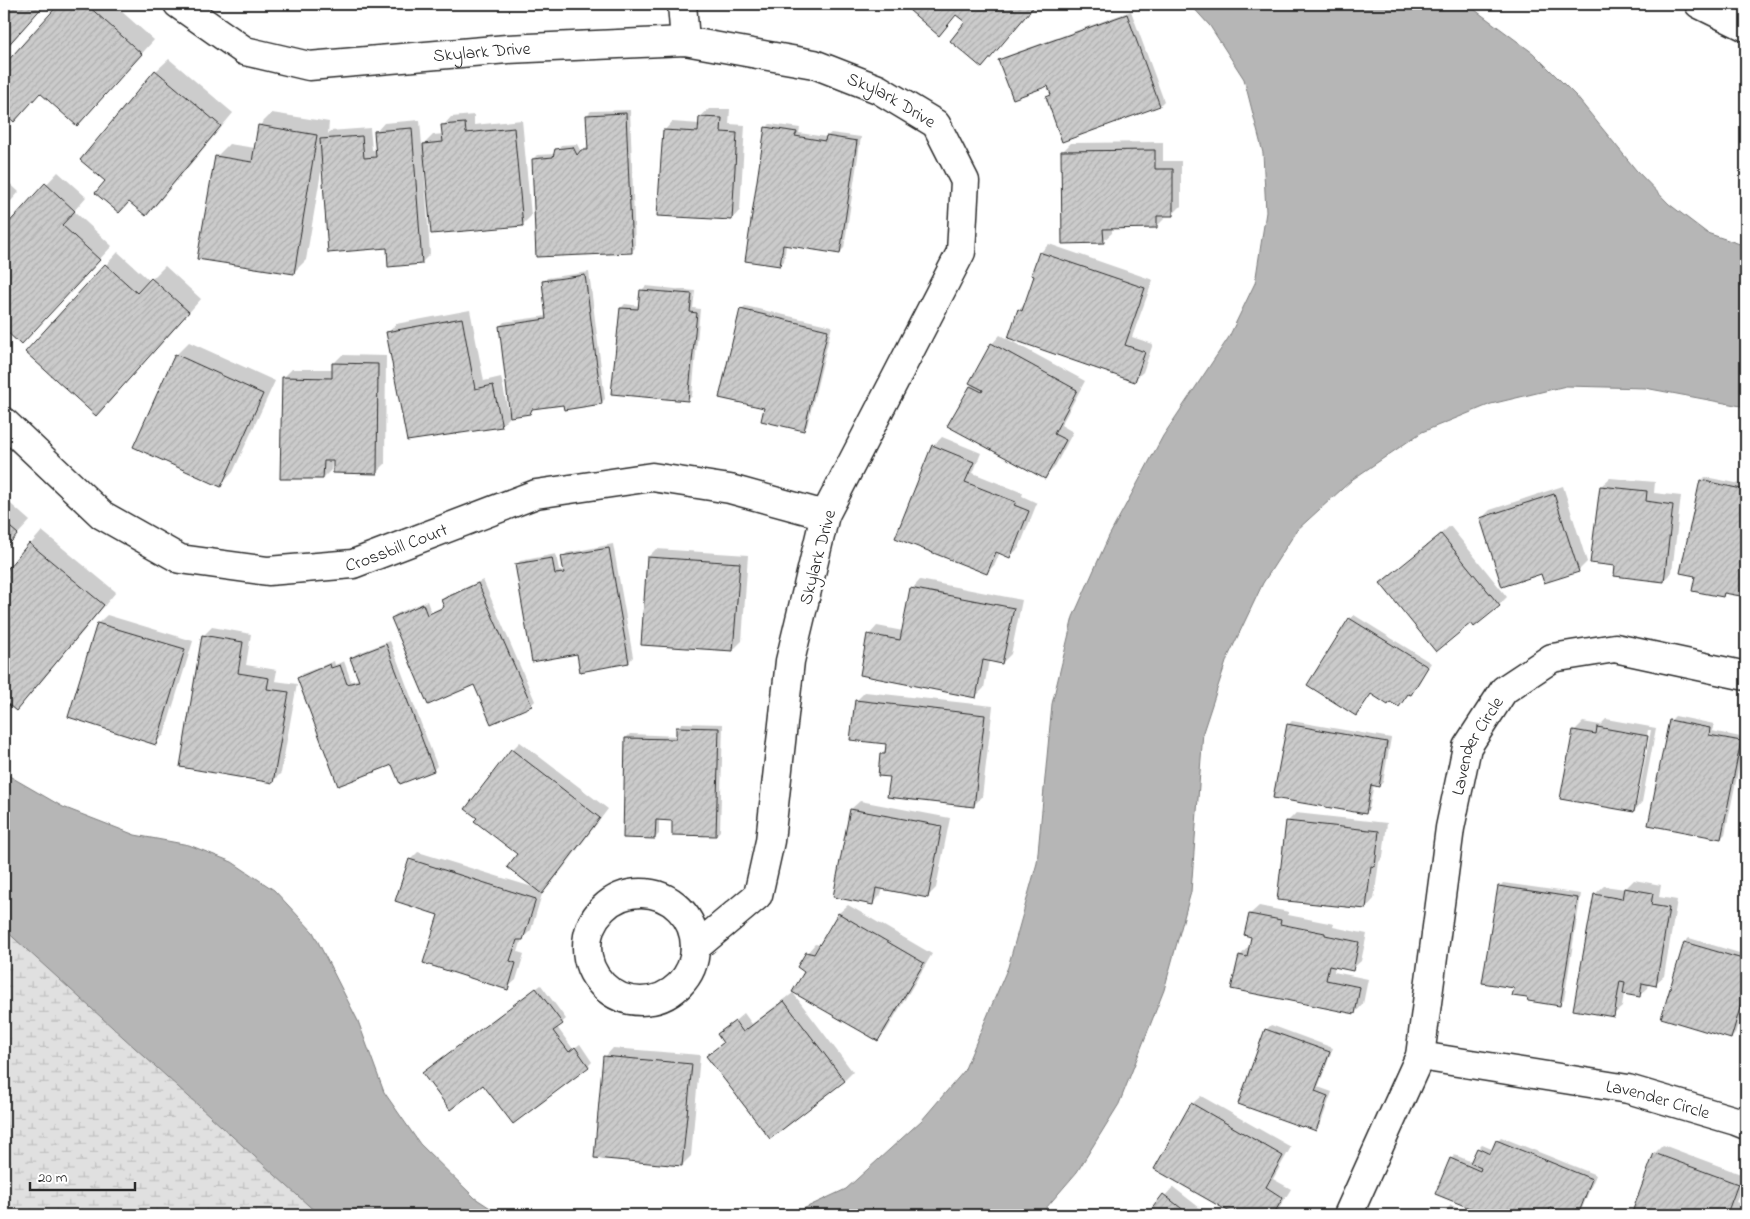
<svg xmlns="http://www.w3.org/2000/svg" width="1750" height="1219" font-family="'Indie Flower',sans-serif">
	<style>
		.wetland { fill: url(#wetland-marsh); stroke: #868686 }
		.water { fill: #b6b6b6; stroke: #7e7e7e }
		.shadow { fill: #0003; fill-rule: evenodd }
		.building { fill: url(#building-hatch); stroke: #2b2b2b }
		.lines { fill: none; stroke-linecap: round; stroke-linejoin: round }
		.minor-casing { stroke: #2b2b2b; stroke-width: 31 }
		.minor { stroke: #fff; stroke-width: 28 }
		.labels { text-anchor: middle; stroke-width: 5; stroke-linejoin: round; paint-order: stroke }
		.street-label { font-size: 18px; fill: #2b2b2b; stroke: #fff }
	</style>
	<defs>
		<pattern id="wetland-marsh" width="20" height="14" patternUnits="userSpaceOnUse" patternTransform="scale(1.25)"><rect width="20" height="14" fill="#e0e0e0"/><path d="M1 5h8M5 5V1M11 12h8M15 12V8" fill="none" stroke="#c0c0c0"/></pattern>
		<pattern id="building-hatch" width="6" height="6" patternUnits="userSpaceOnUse" patternTransform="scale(1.25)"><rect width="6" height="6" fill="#cbcbcb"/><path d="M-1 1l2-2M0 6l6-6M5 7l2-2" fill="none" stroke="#aeaeae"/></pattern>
	</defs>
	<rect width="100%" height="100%" fill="#fff"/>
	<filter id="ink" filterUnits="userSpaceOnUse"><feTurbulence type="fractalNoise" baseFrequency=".02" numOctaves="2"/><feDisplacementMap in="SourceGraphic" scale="10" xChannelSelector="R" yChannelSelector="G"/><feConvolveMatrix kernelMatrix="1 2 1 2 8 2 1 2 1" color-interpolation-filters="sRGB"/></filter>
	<g filter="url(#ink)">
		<!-- wetland -->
		<polygon class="wetland" points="4,921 324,1215 4,1215"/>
		<!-- water -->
		<g class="water">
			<polygon points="1190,4 1467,4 1533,53 1576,96 1636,170 1669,204 1707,233 1740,244 1746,244 1746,407 1645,388 1566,386 1491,404 1422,432 1353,479 1297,530 1263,583 1227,659 1203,732 1191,892 1164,990 1119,1104 1077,1172 1040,1215 790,1215 846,1189 922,1120 964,1071 1008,967 1037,863 1052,704 1073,617 1109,536 1163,436 1229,337 1255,283 1266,212 1263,153 1244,79 1210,26"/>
			<polygon points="4,771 11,777 63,807 135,835 189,845 232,862 274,890 313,932 358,1021 384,1092 420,1144 475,1198 501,1215 319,1215 4,929"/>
		</g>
		<!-- shadow -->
		<g class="shadow">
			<polygon points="4,4 45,4 4,50"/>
			<polygon points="60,4 113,4 154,40 90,111 41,92 14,121 4,112 4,67"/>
			<polygon points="888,4 898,4 894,8"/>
			<polygon points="915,4 1036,4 986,62 967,22 957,14 910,10"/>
			<polygon points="1131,11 1164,101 1160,105 1062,140 1047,98 1052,93 1049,84 1000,61 1004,57"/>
			<polygon points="169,59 233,113 159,202 146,215 106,181 156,71"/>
			<polygon points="709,109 730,109 729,124 745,125 740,210 732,219 664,131 672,122 700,124 700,117"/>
			<polygon points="630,110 635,248 631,252 533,159 537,155 555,154 557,150 561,145 577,144 581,152 589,146 587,115 591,111"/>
			<polygon points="272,113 329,122 328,134 330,131 370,128 372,150 377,150 376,132 384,123 420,120 422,146 433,135 444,134 443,126 451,117 474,115 474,125 522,120 531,216 522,225 426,165 424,166 430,254 421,263 388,247 322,166 306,260 293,273 216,157 229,144 255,148 259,126"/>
			<polygon points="4,121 9,126 4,131"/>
			<polygon points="770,124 800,128 799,133 826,137 831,133 861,137 844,248 840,252 786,245 784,261 780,265 766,128"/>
			<polygon points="1163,142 1163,161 1181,161 1181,206 1173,214 1165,215 1165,218 1156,227 1112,228 1112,233 1103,241 1062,152 1071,143"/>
			<polygon points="58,172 86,197 74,211 112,246 21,343 4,327 4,230"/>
			<polygon points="4,178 19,192 4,209"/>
			<polygon points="1049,244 1153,280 1132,337 1153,344 1143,372 1134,380 1019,310 1026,303 1036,275 1040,253"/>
			<polygon points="118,252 150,281 165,266 201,299 109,402 106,265"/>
			<polygon points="589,272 605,399 601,403 564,404 534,408 530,413 509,415 510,417 501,426 388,333 396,324 470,310 484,381 501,377 508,411 510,410 500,326 504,322 547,316 543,282 547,278"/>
			<polygon points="646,286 695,291 693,308 700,309 692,396 688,400 621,308 625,304 640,306 642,290"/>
			<polygon points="745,306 832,326 807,426 803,430 765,408 741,310"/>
			<polygon points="1000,335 1085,381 1061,425 1073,432 1054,468 1045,477 971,386 992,344"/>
			<polygon points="189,342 275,381 233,472 221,485 176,355"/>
			<polygon points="342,355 386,356 385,464 376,473 332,460 331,470 323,478 283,378 292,369 333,369 333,364"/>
			<polygon points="942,437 981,453 973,473 1023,493 1022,496 1037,503 1019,548 1010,556 1000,552 995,564 987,573 933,446"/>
			<polygon points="1705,477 1746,485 1746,596 1726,592 1722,596 1696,575 1701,481"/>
			<polygon points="1610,478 1655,482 1654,493 1681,496 1672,572 1663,581 1616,565 1601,486"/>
			<polygon points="1563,486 1587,562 1578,571 1541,572 1481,519 1490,510"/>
			<polygon points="4,498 30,521 4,549"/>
			<polygon points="1450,526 1507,597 1499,605 1471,622 1382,583"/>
			<polygon points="42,531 116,592 28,697 16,709 4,699 4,575"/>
			<polygon points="613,544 633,657 629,662 581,670 578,652 516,565 520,561 556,554 559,571 565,570 563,557 567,553"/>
			<polygon points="656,549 748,555 742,641 733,650 648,557"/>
			<polygon points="483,580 535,701 531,705 474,683 392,618 396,614 427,601 431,612 445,606 442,600 446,596"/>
			<polygon points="920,580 1022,600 1011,654 1002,663 989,660 984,688 975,697 869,635 877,626 903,631 912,589"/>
			<polygon points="107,615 193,641 164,735 155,743 69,717 98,623"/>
			<polygon points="1354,615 1431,663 1411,694 1372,693 1356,715 1350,619"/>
			<polygon points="212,627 251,634 246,665 277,670 275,681 297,684 281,773 273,781 203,636"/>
			<polygon points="390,641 437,766 433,770 393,763 298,678 302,674 334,661 335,665 344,661 351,681 359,679 352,658 356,654"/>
			<polygon points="865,692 993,706 982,797 973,806 881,754 886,749 887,743 856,701"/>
			<polygon points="1675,716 1714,724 1712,731 1745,738 1725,834 1721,838 1649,824 1671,720"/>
			<path d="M1606 719 1656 728 1642 802 1634 811 1574 731 1583 722 1600 725ZM1648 730H1651L1637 803H1635Z"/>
			<polygon points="1292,721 1391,738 1383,782 1379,786 1374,784 1369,809 1365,813 1288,725"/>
			<polygon points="682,723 723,724 720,831 716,835 674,819 659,819 659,834 655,838 626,738 630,734 677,736 678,727"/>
			<polygon points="520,742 608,809 551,884 543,891 531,930 522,939 518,952 524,954 516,980 507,988 440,914 410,860 418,852 536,888 519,854 512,750"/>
			<polygon points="860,801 950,818 936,888 927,897 883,888 881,895 873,903 851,809"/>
			<polygon points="1296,813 1387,823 1383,857 1379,862 1374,899 1366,908 1287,822"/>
			<polygon points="1634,880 1661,885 1659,897 1677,900 1664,976 1655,984 1649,983 1648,988 1639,996 1624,993 1622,1007 1613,1015 1595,894 1604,886 1625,889"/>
			<polygon points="1503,883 1581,894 1564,1000 1560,1004 1515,987 1499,887"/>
			<polygon points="848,905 932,954 886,1031 877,1040 806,971 807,953 815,944 820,945 839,913"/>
			<polygon points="1259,906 1289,912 1288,915 1334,924 1333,927 1367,934 1361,961 1352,969 1335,966 1334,972 1368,979 1363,1004 1355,1013 1240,956 1248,947 1250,948 1253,936 1250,914"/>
			<polygon points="1689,938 1746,955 1746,994 1735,1034 1731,1038 1685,942"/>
			<polygon points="541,985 566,1019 557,1027 573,1049 580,1044 592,1062 588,1066 513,1122 483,1083 428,1070"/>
			<polygon points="793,993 853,1072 845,1080 708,1056 724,1041 719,1035 744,1013 752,1024"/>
			<polygon points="1271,1025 1333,1048 1318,1087 1332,1092 1320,1125 1316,1129 1239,1103 1267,1029"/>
			<polygon points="613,1048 700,1055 691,1156 682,1165 605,1057"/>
			<polygon points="1201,1096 1291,1147 1273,1179 1291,1189 1275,1215 1237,1215 1155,1169 1192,1104"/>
			<polygon points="1501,1137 1596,1175 1579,1215 1562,1215 1563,1213 1551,1208 1548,1215 1490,1215 1437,1194 1451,1159 1455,1155 1472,1162 1478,1149 1482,1145 1494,1150 1497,1141"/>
			<polygon points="1663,1145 1746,1176 1736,1202 1746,1206 1746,1215 1632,1215 1655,1153"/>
			<polygon points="1173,1187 1209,1215 1148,1215"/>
			<polygon points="1451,1205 1471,1215 1441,1215"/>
		</g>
		<!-- building -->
		<g class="building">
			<polygon points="4,4 45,4 4,50"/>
			<polygon points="59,4 86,4 142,54 77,126 40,93 14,122 4,113 4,65"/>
			<polygon points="914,4 1036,4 982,68 950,41 965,22 956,15 939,36 909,10"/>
			<polygon points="1127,14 1160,106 1062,142 1046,97 1051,95 1048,86 1013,99 998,60"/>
			<polygon points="155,70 221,126 146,216 129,202 119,213 95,193 105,181 80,160"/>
			<polygon points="626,113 632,253 536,257 532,159 553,157 555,149 573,147 577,155 581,150 588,150 586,115"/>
			<polygon points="699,117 722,118 721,132 737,133 732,220 657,216 663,130 698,132"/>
			<polygon points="465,123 466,133 514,128 523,226 431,234 423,144 443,142 441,125"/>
			<polygon points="258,125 317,135 294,274 197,259 215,156 252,162"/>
			<polygon points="765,127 797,132 795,136 825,141 826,136 857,141 840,254 783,245 780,266 745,261"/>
			<polygon points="412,128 422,264 388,267 387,248 328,253 320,139 362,136 364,158 376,157 374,131"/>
			<polygon points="1155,150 1155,169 1173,169 1173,216 1157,216 1157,228 1103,229 1104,243 1062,244 1061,151"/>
			<polygon points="45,183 75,211 62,225 100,260 21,345 4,329 4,228"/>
			<polygon points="1039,252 1145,288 1125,345 1145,352 1135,382 1008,338 1018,309 1022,311 1034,276 1031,275"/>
			<polygon points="105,264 137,293 151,278 189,312 96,416 25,352"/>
			<polygon points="585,275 602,404 564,410 563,405 532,409 530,414 510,417 499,326 546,319 542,281"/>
			<polygon points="640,290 692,294 690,312 697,313 688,401 611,394 620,308 638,309"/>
			<polygon points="740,309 828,330 804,431 761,421 764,408 719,398"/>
			<polygon points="462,318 475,389 493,385 502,427 407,441 386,332"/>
			<polygon points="991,343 1077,390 1054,434 1066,440 1045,479 947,426 970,386 982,392 983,390 969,383"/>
			<polygon points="175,354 263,394 221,487 133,447"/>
			<polygon points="332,363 378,364 377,474 333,473 333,461 324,461 323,479 280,479 282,377 332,378"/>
			<polygon points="932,445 974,462 965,482 1016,502 1014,505 1029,511 1010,558 996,552 987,574 895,538"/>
			<polygon points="1700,480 1746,490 1746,597 1724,593 1723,597 1692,591 1695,576 1680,573"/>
			<polygon points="1600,486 1647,491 1646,501 1673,505 1664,582 1614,576 1615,566 1590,563"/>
			<polygon points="1554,494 1579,572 1544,583 1541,574 1502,587 1480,518"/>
			<polygon points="4,522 18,534 4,550"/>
			<polygon points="1441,534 1500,606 1474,627 1471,623 1436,652 1380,583"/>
			<polygon points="29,543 104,605 16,711 4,701 4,573"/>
			<polygon points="609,548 629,663 580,672 577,654 532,662 515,564 552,558 555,574 564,573 561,556"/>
			<polygon points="647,557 740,563 733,651 641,645"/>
			<polygon points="478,583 532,706 491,724 474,685 428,705 391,618 423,604 427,615 444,607 441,600"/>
			<polygon points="910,588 1014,608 1002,664 983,660 976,698 860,675 867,634 900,640"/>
			<polygon points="1349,618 1428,667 1411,695 1408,694 1399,707 1390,702 1388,705 1371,694 1356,716 1307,685"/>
			<polygon points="97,623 185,649 156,745 68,717"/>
			<polygon points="202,635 243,642 238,673 269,678 267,689 289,692 273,783 180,767"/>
			<polygon points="386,644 434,771 400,784 392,765 338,786 297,678 330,664 331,668 340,665 347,684 359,681 350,658"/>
			<polygon points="855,700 985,715 974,807 887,797 890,777 878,776 880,754 885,754 886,744 850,740"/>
			<polygon points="1669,720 1710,728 1709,735 1741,741 1721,839 1648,825"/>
			<polygon points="1287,724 1387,742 1379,787 1371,785 1366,814 1273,798"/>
			<polygon points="676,727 719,728 716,836 672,835 672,821 656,820 655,839 623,838 625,738 676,739"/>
			<polygon points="1597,727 1648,736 1634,812 1560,799 1573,730 1596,734"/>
			<polygon points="511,749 600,818 542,894 507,867 517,854 474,821 477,818 465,809"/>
			<polygon points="850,809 942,826 928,898 876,888 873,905 833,897"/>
			<polygon points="1286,821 1379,831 1375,867 1371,866 1366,909 1277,900"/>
			<polygon points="409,859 536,899 523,940 517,940 510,961 516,963 508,990 423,963 438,915 395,901"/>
			<polygon points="1498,886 1578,898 1560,1006 1528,1001 1527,998 1512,996 1514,988 1482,983"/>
			<polygon points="1624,888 1653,893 1651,905 1669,908 1656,986 1642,983 1640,997 1623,994 1625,982 1620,981 1614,1017 1573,1010 1594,894 1622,899"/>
			<polygon points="838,913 924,963 878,1041 792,992 804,972 797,967 806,952 814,954"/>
			<polygon points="1249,914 1281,920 1280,924 1325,933 1325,935 1359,942 1353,971 1329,966 1326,980 1360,987 1355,1014 1231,989 1239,955 1247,957 1251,937 1244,935"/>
			<polygon points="1684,942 1746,960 1746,987 1731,1039 1661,1018"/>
			<polygon points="536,988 563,1024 553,1031 569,1052 575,1047 589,1067 513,1124 483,1085 450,1110 422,1073"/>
			<polygon points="784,1001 845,1081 770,1139 706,1056 723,1043 717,1034 735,1021 743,1032"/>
			<polygon points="1265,1029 1330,1052 1315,1091 1328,1096 1316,1131 1303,1126 1302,1127 1238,1104"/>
			<polygon points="603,1056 692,1064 682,1166 594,1158"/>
			<polygon points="1191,1103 1283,1156 1266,1187 1283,1198 1273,1215 1235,1215 1154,1169"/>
			<polygon points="1496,1140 1592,1179 1578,1215 1561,1215 1562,1213 1550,1208 1547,1215 1487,1215 1435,1194 1450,1158 1480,1171 1481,1168 1470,1163 1477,1148 1490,1154"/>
			<polygon points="1654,1153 1738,1184 1728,1211 1741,1215 1631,1215"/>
			<polygon points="1163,1194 1190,1215 1147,1215"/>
		</g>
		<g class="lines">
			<defs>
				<g id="minor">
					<path id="s1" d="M178 4 245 51 309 66 507 49 685 41 814 64 878 89 936 124 965 181 961 252 825 515 790 661 770 841 758 895 695 948"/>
					<polyline points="682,4 685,41"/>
					<polyline points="1699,4 1746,27"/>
					<path id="s2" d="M4 422 102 515 180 559 268 571 353 564 536 494 652 477 730 489 825 515"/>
					<circle cx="641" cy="947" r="54"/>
					<path id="s3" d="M1420 1056 1628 1089 1736 1121 1746 1125"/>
					<path id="s4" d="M1348 1215 1420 1056 1450 828 1467 747 1504 690 1552 658 1615 648 1746 676"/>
				</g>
			</defs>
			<!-- minor casing -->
			<use href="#minor" class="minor-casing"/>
			<!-- minor -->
			<use href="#minor" class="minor"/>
		</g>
	</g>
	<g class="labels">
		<!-- street labels -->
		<g class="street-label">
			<text dy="6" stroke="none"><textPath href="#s1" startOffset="321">Skylark Drive</textPath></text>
			<text dy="6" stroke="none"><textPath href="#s1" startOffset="741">Skylark Drive</textPath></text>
			<text dy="6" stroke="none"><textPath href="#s2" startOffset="445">Crossbill Court</textPath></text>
			<text transform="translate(817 557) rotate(-75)" y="6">Skylark Drive</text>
			<text dy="6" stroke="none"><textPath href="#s4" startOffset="492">Lavender Circle</textPath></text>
			<text dy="6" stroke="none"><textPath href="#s3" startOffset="242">Lavender Circle</textPath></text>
		</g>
	</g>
	<!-- margin -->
	<rect width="1750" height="1219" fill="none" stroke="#fff" stroke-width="20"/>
	<rect x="10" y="10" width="1730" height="1199" fill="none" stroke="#2b2b2b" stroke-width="2" filter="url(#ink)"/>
	<!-- scale -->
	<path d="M30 1182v8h105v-8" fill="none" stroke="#2b2b2b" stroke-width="2.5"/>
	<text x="38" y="1182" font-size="15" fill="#2b2b2b" stroke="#ffffff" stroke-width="4" paint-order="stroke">20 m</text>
</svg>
